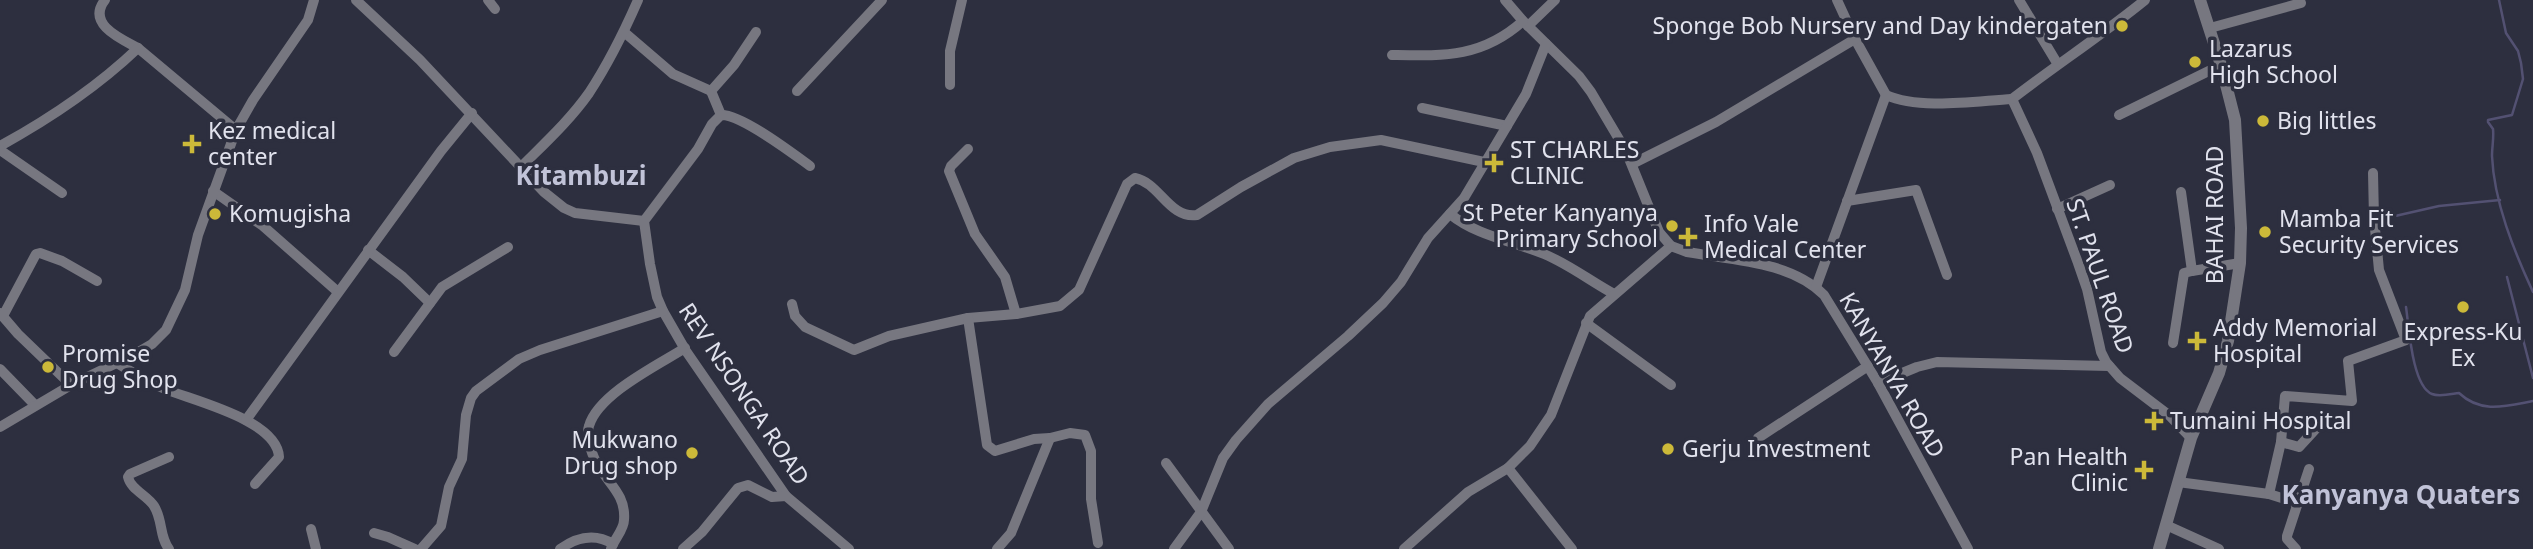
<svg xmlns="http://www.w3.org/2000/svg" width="2533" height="549" font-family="'Noto Sans',sans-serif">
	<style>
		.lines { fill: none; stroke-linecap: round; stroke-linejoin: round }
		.stream { stroke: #535172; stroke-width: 2.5 }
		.minor { stroke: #777780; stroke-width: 10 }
		.tertiary { stroke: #777780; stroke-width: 12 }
		.poi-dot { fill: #ccb939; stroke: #2d2f3f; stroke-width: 2.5 }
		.labels { text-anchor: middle; stroke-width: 7; stroke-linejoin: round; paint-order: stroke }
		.poi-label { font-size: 23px; fill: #e1e2ed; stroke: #2d2f3f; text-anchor: start }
		.street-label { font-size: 23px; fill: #e1e2ed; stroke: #2d2f3f }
		.quarter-label { font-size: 26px; font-weight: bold; fill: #c1c3d8; stroke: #2d2f3f }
	</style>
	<rect width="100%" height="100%" fill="#2d2f3f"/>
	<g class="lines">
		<!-- stream -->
		<g class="stream">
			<path d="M2499 0 2506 33 2518 51 2521 63 2523 79 2512 115 2488 120V122L2493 129C2494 138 2492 147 2492 156 2494 202 2514 251 2533 292"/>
			<polyline points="2382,219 2439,206 2500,200"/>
			<polyline points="2507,277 2533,378"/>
			<path d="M2406 307C2409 327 2412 386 2432 394 2439 397 2451 394 2459 393 2481 414 2506 406 2533 401"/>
		</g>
		<!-- minor -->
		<g class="minor">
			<path d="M105 0C86 24 121 39 138 48"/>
			<polyline points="356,0 420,60 544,192 564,208 575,213 644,221"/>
			<polyline points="488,0 495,9"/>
			<path d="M1505 0 1523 21 1579 76 1591 92 1626 151 1659 232 1671 246 1687 252C1732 260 1790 261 1824 295L1878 383 1968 549"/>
			<path d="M1837 0 1855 39 1886 95C1920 110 1975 101 2012 99"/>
			<polyline points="2019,0 2057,63"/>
			<polyline points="1528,26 1555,0"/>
			<polyline points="2210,28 2301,3"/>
			<polyline points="624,32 673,74 711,91"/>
			<path d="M1392 55C1443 56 1482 58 1523 21"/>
			<polyline points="950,85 950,51 962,0"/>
			<polyline points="797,91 882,0"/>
			<polyline points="2012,99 2037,153 2078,263 2087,289 2101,352 2106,362 2120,378 2170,416 2191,438"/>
			<path d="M2012 99C2056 65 2102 35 2145 0"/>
			<polyline points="1422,108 1507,126"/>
			<polyline points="721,115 711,91 734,65 756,32"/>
			<polyline points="2119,115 2221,65"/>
			<path d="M0 146C51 118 96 88 138 48L236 130"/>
			<polyline points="968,149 951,166 949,171 975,234 1005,277 1016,314"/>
			<polyline points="0,150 62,193"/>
			<polyline points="1632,164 1716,122 1855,39"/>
			<path d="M522 166C545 143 570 120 589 93 608 64 624 32 638 0"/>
			<path d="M810 166C792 153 741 114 721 115L712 124 698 149 644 221 650 264 657 297 663 311 686 351 786 496 849 549"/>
			<polyline points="213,191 263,226 338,292"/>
			<polyline points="2181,192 2192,271 2240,263"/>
			<polyline points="1847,201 1916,190 1947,275"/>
			<polyline points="2057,209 2110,185"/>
			<path d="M1450 214C1477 236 1513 241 1544 254 1570 265 1590 281 1614 294"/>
			<polyline points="368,250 403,277 430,303"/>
			<polyline points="1816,287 1886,95"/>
			<path d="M792 304 795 316 805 327 854 350 889 336 968 318 1016 314 1060 306 1079 290 1127 184 1135 178C1160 183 1169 219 1197 215L1241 187 1294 158 1330 147 1381 140 1484 162"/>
			<polyline points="0,313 18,334 71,385"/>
			<polyline points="3,316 36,254 40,253 62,261 97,281"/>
			<polyline points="968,318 987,445 995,451 1034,439 1050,438 1070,433 1085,435 1091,451 1091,499 1098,543"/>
			<polyline points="1586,323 1671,385"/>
			<polyline points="2173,343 2184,273 2192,271"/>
			<polyline points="394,352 442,287 508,247"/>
			<path d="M117 363C133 373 148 382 165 389 194 401 277 420 279 457L255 484"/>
			<polyline points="0,369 35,405"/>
			<polyline points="1878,383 1917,367 1937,362 2109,366"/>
			<polyline points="246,420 441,151 472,113"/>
			<polyline points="0,427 71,385 135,354 152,344 166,330 185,290 198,235 236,130 253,100 308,20 314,0"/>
			<polyline points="1758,438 1868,366"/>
			<polyline points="2281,442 2299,447 2322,422"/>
			<polyline points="1166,463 1229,549"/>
			<polyline points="1508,468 1572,549"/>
			<polyline points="2178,482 2269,494 2297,503"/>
			<polyline points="2269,494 2281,442 2285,396 2352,401 2348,361 2406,340 2379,270 2374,218 2373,173"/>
			<polyline points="2166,525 2219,549"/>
			<polyline points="311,529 316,549"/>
			<polyline points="374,533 388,537 415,549"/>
			<path d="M169 549C159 536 163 520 154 506 147 495 131 490 128 477L130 474 169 457"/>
			<polyline points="421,549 441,526 449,487 462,459 466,415 471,398 476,391 519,359 540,350 663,311"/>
			<path d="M560 549C577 537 595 533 613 544"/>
			<path d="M611 549C614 539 624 530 624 520 626 496 610 485 599 467 593 458 585 437 589 426 598 394 658 365 685 348"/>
			<polyline points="683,549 702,532 738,488 748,485 772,497 786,496"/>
			<polyline points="997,549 1011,533 1050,438"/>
			<polyline points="1174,549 1201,512 1223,458 1236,440 1268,404 1348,336 1383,303 1401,282 1428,238 1464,198 1526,94 1546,44"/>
			<polyline points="1404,549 1468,492 1508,468 1530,446 1551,415 1590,316 1671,246"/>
			<polyline points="2296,549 2287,539 2287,536 2309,469"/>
		</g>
		<!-- tertiary -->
		<polyline class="tertiary" points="2159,549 2191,438 2219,373 2228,341 2240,263 2241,228 2235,120 2221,65 2200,0"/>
	</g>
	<!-- markers -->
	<g class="poi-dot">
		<circle cx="2122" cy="26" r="7"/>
		<circle cx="2195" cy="62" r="7"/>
		<circle cx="2263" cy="121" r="7"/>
		<path d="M188.5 133.5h7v7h7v7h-7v7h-7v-7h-7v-7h7z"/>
		<path d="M1490.5 152.5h7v7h7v7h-7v7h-7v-7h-7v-7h7z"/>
		<circle cx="215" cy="214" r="7"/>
		<circle cx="1672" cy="226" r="7"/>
		<circle cx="2265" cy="232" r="7"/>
		<path d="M1684.5 226.5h7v7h7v7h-7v7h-7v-7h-7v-7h7z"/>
		<circle cx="2463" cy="307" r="7"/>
		<path d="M2193.5 330.5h7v7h7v7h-7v7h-7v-7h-7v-7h7z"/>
		<circle cx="48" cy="367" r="7"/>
		<path d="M2150.5 410.5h7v7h7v7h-7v7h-7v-7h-7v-7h7z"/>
		<circle cx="1668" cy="449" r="7"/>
		<circle cx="692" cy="453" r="7"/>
		<path d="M2140.5 459.5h7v7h7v7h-7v7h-7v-7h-7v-7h7z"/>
	</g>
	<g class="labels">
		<!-- poi labels -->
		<g class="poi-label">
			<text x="2108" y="34" text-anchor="end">Sponge Bob Nursery and Day kindergaten</text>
			<text x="2209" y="57">Lazarus<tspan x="2209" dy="26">High School</tspan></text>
			<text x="2277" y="129">Big littles</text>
			<text x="208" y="139">Kez medical<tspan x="208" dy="26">center</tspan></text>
			<text x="1510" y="158">ST CHARLES<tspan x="1510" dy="26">CLINIC</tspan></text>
			<text x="1658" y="221" text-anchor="end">St Peter Kanyanya<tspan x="1658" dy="26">Primary School</tspan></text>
			<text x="229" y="222">Komugisha</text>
			<text x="2279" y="227">Mamba Fit<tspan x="2279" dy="26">Security Services</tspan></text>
			<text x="1704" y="232">Info Vale<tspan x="1704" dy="26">Medical Center</tspan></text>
			<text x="2213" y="336">Addy Memorial<tspan x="2213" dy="26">Hospital</tspan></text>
			<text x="2463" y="340" text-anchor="middle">Express-Ku<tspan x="2463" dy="26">Ex</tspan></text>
			<text x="62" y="362">Promise<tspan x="62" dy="26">Drug Shop</tspan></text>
			<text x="2170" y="429">Tumaini Hospital</text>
			<text x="678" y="448" text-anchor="end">Mukwano<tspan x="678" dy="26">Drug shop</tspan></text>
			<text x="1682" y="457">Gerju Investment</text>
			<text x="2128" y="465" text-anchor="end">Pan Health<tspan x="2128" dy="26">Clinic</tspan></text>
		</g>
		<!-- street labels -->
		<g class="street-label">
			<text transform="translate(2215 215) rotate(-90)" y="8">BAHAI ROAD</text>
			<text transform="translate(2100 276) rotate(71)" y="8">ST. PAUL ROAD</text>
			<text transform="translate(1892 375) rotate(60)" y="8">KANYANYA ROAD</text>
			<text transform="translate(744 394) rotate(56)" y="8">REV NSONGA ROAD</text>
		</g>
		<!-- quarter labels -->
		<g class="quarter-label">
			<text x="581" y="185">Kitambuzi</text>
			<text x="2401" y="504">Kanyanya Quaters</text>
		</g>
	</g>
</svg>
